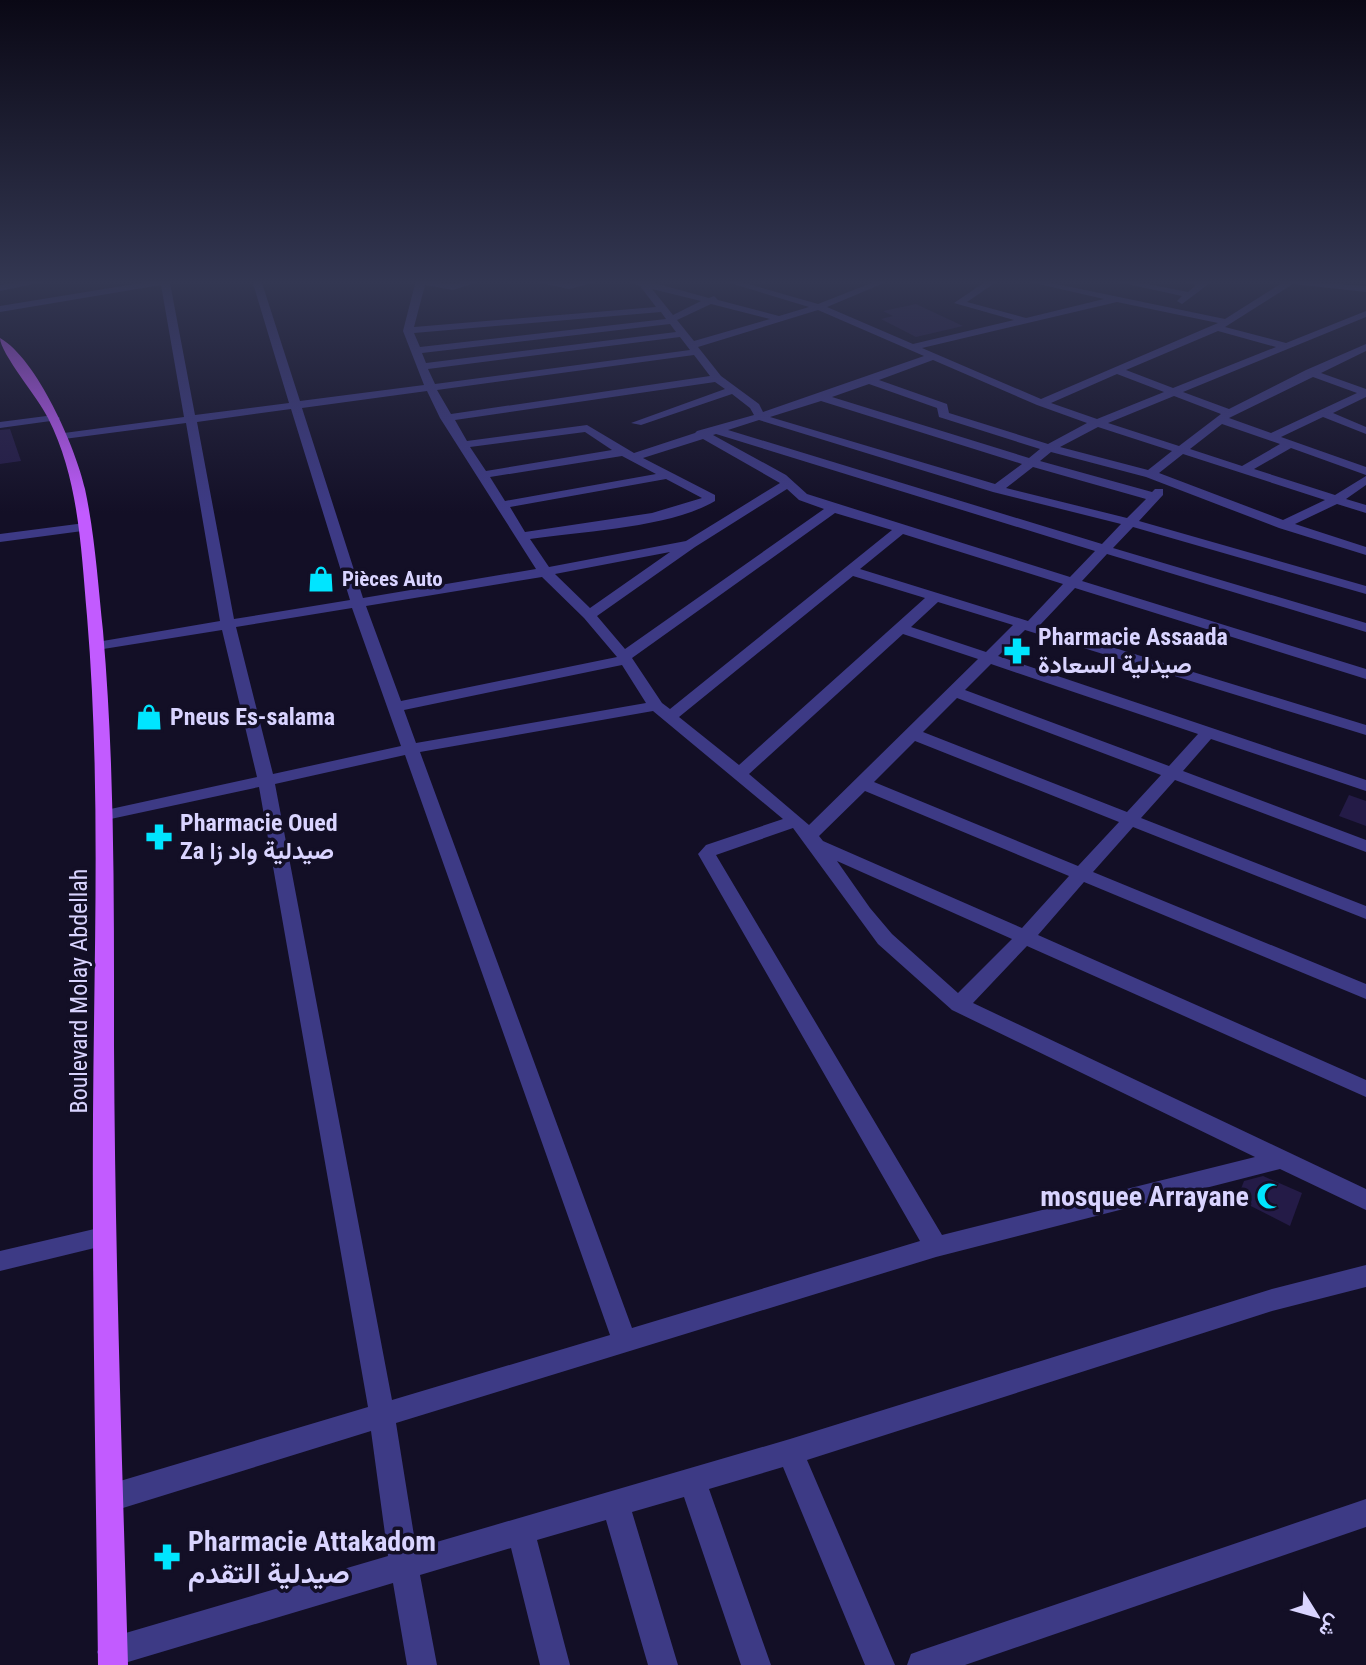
<svg xmlns="http://www.w3.org/2000/svg" width="1366" height="1665" font-family="'Roboto Condensed',Vazirmatn,sans-serif">
<rect width="100%" height="100%" fill="#130f26"/>
<g fill="#241b47">
<polygon points="916,304 963,326 916,337 881,319 893,316 883,311"/>
<polygon points="10,429 21,461 0,464 0,430"/>
<polygon points="1349,795 1366,801 1366,826 1339,816"/>
<polygon points="1263,1176 1302,1193 1290,1226 1237,1199 1244,1181"/>
</g>
<g fill="none" stroke-linecap="round" stroke-linejoin="round">
<g fill="#3d3a85" fill-rule="evenodd">
<polygon points="33,280 53,280 0,291 0,285"/>
<path d="M159,280H179L170,283L195,415L289,403L252,280H261L300,401L424,385L403,331L416,280L453,284L469,280H484L453,290L425,285L414,327L656,307L640,286L625,280H643L709,298L714,296L718,300L779,316L809,307L720,280H734L818,304L879,280H891L827,307L913,344L1014,320L954,303L988,280H999L967,302L1026,318L1104,299L1021,280H1037L1225,319L1282,283L1279,280L1366,286V292L1293,284L1225,327L1286,343L1366,311V317L1183,392L1229,409L1306,370L1366,344V351L1321,373L1366,389V397L1333,413L1366,427V434L1323,417L1281,437L1366,467V475L1291,448L1254,469L1335,495L1366,476V485L1346,499L1366,505V513L1337,504L1295,524L1366,547V555L1279,528L1146,477L1051,452L1040,461L1152,492L1155,489H1163V495L1139,521L1366,586V594L1133,527L1113,548L1366,623V632L1107,554L1082,581L1366,669V679L1075,588L1040,625L1366,725V735L1025,630L998,656L1366,780V791L1211,739L1183,771L1366,840V852L1175,780L1141,818L1366,906V919L1133,827L1093,872L1366,984V999L1084,882L1038,935L1366,1080V1097L1027,946L973,1003L1366,1189V1210L1280,1169L936,1257L396,1423L416,1548L790,1439L1272,1289L1366,1265V1287L1272,1311L807,1460L895,1665H865L783,1467L709,1489L771,1665H741L684,1497L632,1512L678,1665H648L606,1520L537,1540L570,1665H540L511,1548L420,1575L437,1665H407L393,1583L118,1665L102,1662L97,1652L102,1642L112,1637L388,1556L371,1431L110,1512L100,1508L96,1498L100,1488L110,1484L368,1407L259,787L106,820L97,815L106,810L257,777L222,630L97,650L90,646L97,642L220,621L186,423L64,439L58,436L64,433L184,417L161,285L0,312V306ZM652,289L701,301L673,315ZM1117,302L1218,323L1041,399L922,348ZM711,304L770,319L694,341L677,320ZM818,310L924,356L763,412L759,404L721,376L698,347ZM661,312L666,319L420,347L414,333ZM670,324L676,332L426,363L422,353ZM1218,331L1276,347L1173,388L1126,370ZM680,337L690,350L435,384L428,369ZM694,355L710,376L451,414L437,390ZM933,360L1037,405L1087,423L1048,444L949,413L947,404L879,380ZM1117,374L1164,392L1097,419L1051,403ZM1313,377L1357,393L1271,433L1229,418ZM715,382L725,389L631,423L641,425L732,394L750,408L754,415L697,431L695,433L634,453L587,425L467,441L455,420ZM869,384L937,408L939,417L1040,449L1029,458L832,397ZM427,391L440,418L536,569L363,598L302,408ZM1174,396L1221,414L1179,446L1108,423ZM821,401L1022,464L995,484L770,417ZM291,409L350,600L234,619L197,422ZM759,420L993,492L1121,524L1102,544L728,430ZM1222,424L1280,444L1242,466L1190,449ZM1098,427L1172,451L1148,470L1060,447ZM585,432L612,450L486,471L470,447ZM716,434L1095,551L1070,577L807,494L786,475L713,435ZM703,439L780,483L686,541L549,567L530,539C584,531 669,528 715,501V495L643,458ZM1183,454L1325,500L1283,520L1159,473ZM622,456L656,474L505,501L490,477ZM1033,467L1146,499L1127,518L1006,488ZM666,479L702,498L652,513L525,532L510,507ZM787,489L799,500L824,509L625,649L597,616L695,547ZM835,513L892,530L670,709L662,703L632,658ZM903,534L1063,584L1028,621L860,569ZM670,552L590,608L555,574ZM853,576L925,598L739,765L679,717ZM542,577L584,618L617,657L401,701L366,606ZM938,602L1013,625L986,652L911,627ZM352,608L401,746L273,774L236,627ZM903,634L978,659L809,825L749,774ZM991,664L1198,734L1169,766L965,690ZM622,665L646,703L416,743L404,710ZM957,698L1161,775L1127,812L923,732ZM653,711L783,819L706,845L698,854L920,1241L632,1328L420,752ZM915,741L1119,822L1078,866L874,782ZM405,755L610,1335L392,1400L275,784ZM865,791L1069,876L1022,928L823,841L819,836ZM793,828L878,944L952,1010L1255,1157L942,1235L716,855ZM837,861L1012,939L958,993L892,934L870,908Z"/>
<polygon points="527,280 569,283 604,280 569,289"/>
<polygon points="1109,280 1127,280 1188,292 1196,285 1177,280 1214,280 1182,304 1177,301 1182,296"/>
<polygon points="54,415 60,418 58,420 0,428 0,422"/>
<polygon points="85,523 91,527 90,530 0,542 0,534"/>
<polygon points="103,1227 111,1230 115,1237 111,1244 0,1271 0,1251"/>
<polygon points="1366,1499 1366,1527 965,1665 907,1665 911,1654 922,1650"/>
</g>
<path fill="#c25bff" fill-rule="evenodd" d="M0,338C37,359 76,448 85,489C95,536 98,584 103,631C115,769 114,907 114,1046C115,1252 122,1459 128,1665H98C96,1482 92,1299 93,1116C94,949 101,782 87,616C81,549 79,479 48,418C39,399 0,353 0,338Z"/>
</g>
<linearGradient id="sky" x2="0" y2="1"><stop stop-color="#0a0815"/><stop offset="0.55" stop-color="#333752"/><stop offset="1" stop-color="#333752" stop-opacity="0"/></linearGradient>
<rect width="1366" height="513" fill="url(#sky)"/>
<defs>
<g id="shop-bare" transform="scale(2.1)"><path d="M-5-2.5h2.3a2.7 3.5 0 0 1 5.4 0H5L5.5 6h-11ZM-1.5-2.5h3a1.5 2.3 0 0 0-3 0Z" fill="#00e5ff" stroke="#130f26" stroke-width="2.5" paint-order="stroke"/></g>
<g id="pharmacy-bare" transform="scale(2.1)"><path d="M-2-6h4v4h4v4h-4v4h-4v-4h-4v-4h4Z" fill="#00e5ff" stroke="#130f26" stroke-width="2.5" paint-order="stroke"/></g>
<g id="mosque-bare" transform="scale(2.1)"><path d="M3.5-4.9A6 6 0 1 0 3.5 4.9A5 5 0 1 1 3.5-4.9Z" fill="#00e5ff" stroke="#130f26" stroke-width="2.5" paint-order="stroke"/></g>
</defs>
<g fill-rule="evenodd">
<use href="#shop-bare" x="321" y="579"/>
<use href="#pharmacy-bare" x="1017" y="651"/>
<use href="#shop-bare" x="149" y="717"/>
<use href="#pharmacy-bare" x="159" y="837"/>
<use href="#mosque-bare" x="1270" y="1196"/>
<use href="#pharmacy-bare" x="167" y="1557"/>
</g>
<g text-anchor="middle" stroke-width="7" stroke-linejoin="round" paint-order="stroke">
<g font-size="21" font-weight="bold" fill="#d9d4ff" stroke="#130f26" text-anchor="start">
<text x="342" y="586">Pièces Auto</text>
</g>
<g font-size="24" font-weight="bold" fill="#d9d4ff" stroke="#130f26" text-anchor="start">
<text x="1038" y="645">Pharmacie Assaada<tspan x="1038" dy="28">صيدلية السعادة</tspan></text>
<text x="170" y="725">Pneus Es-salama</text>
<text x="180" y="831">Pharmacie Oued<tspan x="180" dy="28">Za صيدلية واد زا</tspan></text>
</g>
<g font-size="24" fill="#d9d4ff" stroke="#130f26">
<text transform="translate(79 991) rotate(-90)" y="8">Boulevard Molay Abdellah</text>
</g>
<g font-size="28" font-weight="bold" fill="#d9d4ff" stroke="#130f26" text-anchor="end">
<text x="1249" y="1206">mosquee Arrayane</text>
<text x="188" y="1551" text-anchor="start">Pharmacie Attakadom<tspan x="188" dy="32">صيدلية التقدم</tspan></text>
</g>
</g>
<g transform="translate(1317 1616) rotate(127)" stroke="#130f26" stroke-width="5" paint-order="stroke">
<path d="M0-5L12 26L0 18L-12 26Z" fill="#d9d4ff"/>
<text y="-10" font-size="19" font-weight="bold" text-anchor="middle" fill="#d9d4ff">ش</text>
</g>
</svg>
